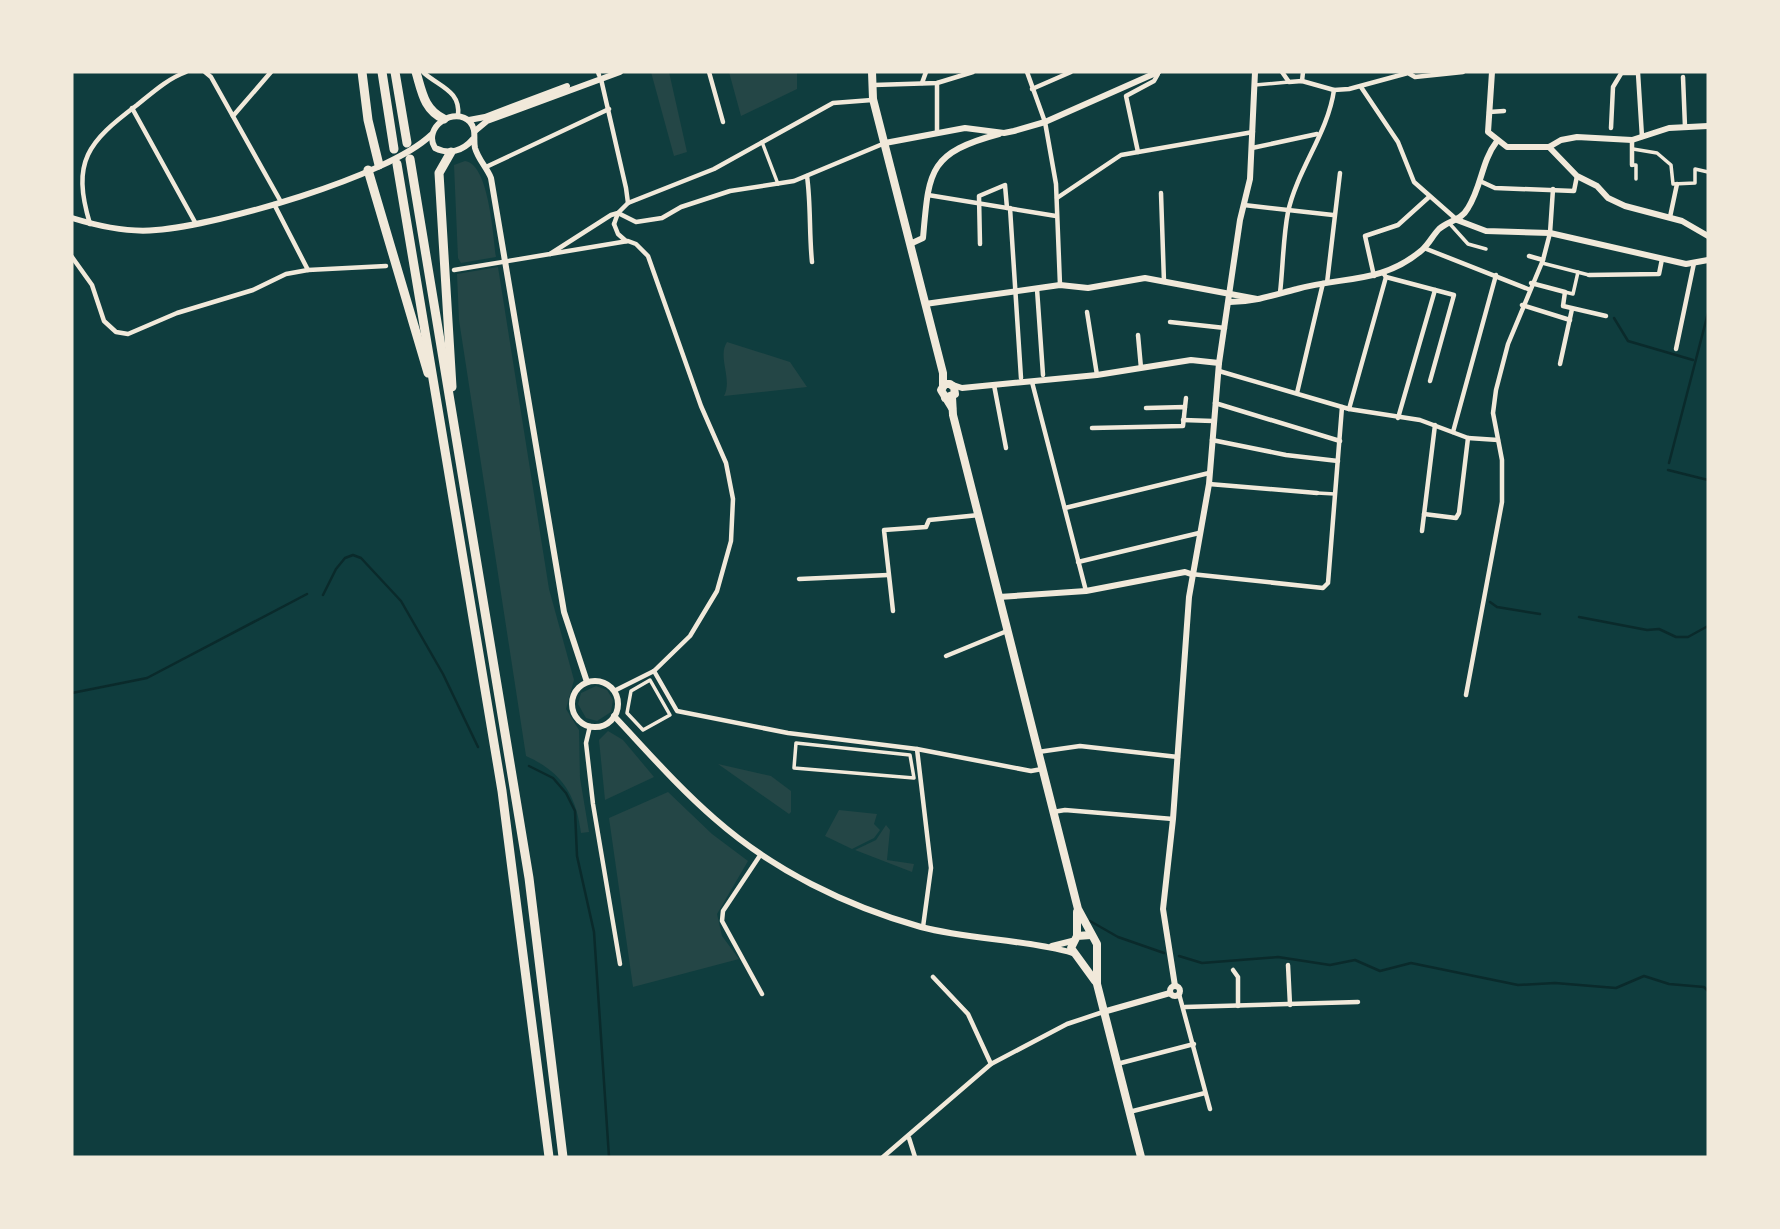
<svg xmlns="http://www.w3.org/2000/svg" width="1780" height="1229" font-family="Helvetica,sans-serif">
<rect width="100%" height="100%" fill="#0f3d3e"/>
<g fill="#244646">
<polygon points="651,72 669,72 687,152 674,156"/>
<polygon points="729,72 797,72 797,89 741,116"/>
<path d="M465,161C489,164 493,236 496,257L461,263L458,258L454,165Z"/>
<path d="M498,267L549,589L574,680L566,709L579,730L580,778L589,832L581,833C576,795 562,772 526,756L459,320L457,274Z"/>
<path d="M727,342L790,362L807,387L724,396C733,379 717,357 727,342Z"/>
<polygon points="596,686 607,690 613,700 611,712 597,721 586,718 578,704 581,693"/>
<polygon points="608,731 623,740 654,777 605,800 599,740"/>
<polygon points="718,764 771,776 791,791 791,812 789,814"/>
<polygon points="668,792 712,834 748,861 717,914 722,936 739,959 633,987 609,818"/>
<polygon points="839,810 877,814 874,824 880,830 874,838 852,849 825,836"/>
<polygon points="886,825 890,830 887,860 914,864 912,872 855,850 876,840"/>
</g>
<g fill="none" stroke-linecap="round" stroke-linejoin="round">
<g stroke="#0a2a2b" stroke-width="2.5">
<polyline points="1614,318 1628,341 1693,360"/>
<polyline points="1669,463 1708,313"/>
<polyline points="1668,470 1708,480"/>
<polyline points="323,595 336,569 345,558 353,555 361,558 401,601 443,674 478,747"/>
<polyline points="1490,602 1497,607 1540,614"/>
<polyline points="1579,617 1647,630 1659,629 1676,637 1688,637 1708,626"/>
<polyline points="72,693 147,678 307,594"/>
<polyline points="529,766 553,778 566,793 575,811 577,856 594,932 609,1157"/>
<polyline points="1090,921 1118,937 1164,953"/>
<polyline points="1179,956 1202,963 1278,957 1330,965 1355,960 1380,971 1411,963 1518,985 1555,983 1616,988 1644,976 1669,984 1704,987 1708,991"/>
</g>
<g stroke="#f1e9da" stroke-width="3.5">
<polyline points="1255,85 1289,82"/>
<polyline points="762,142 778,184"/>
<polyline points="1633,149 1657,153 1671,165 1673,184 1695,183 1695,169 1708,172"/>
<polyline points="1632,165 1636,165 1636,179"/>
<polyline points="1450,224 1468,244 1486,249"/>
<polyline points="1542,263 1589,275"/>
<polyline points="1565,292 1573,294 1578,272"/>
<polyline points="1317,493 1335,494"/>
<polygon points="650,680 670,715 643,730 627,713 631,691"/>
<polygon points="796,743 910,755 914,778 794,768"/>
</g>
<g stroke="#f1e9da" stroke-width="4.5">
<polyline points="205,72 211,77 281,202"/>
<polyline points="598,72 599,75"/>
<polyline points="709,72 723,122"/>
<polyline points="1027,72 1045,122 1056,184 1060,285"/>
<polyline points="1282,72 1289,82 1302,81 1334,90 1349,89 1408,73 1415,77 1463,72"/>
<path d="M424,73C440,87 461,91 458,116"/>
<polyline points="1622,73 1638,73 1642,137"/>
<polyline points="1683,77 1685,127"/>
<polyline points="601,79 626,188 628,203 618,213 614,224"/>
<polyline points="1302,81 1303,72"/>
<polyline points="922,83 926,72"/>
<polyline points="937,83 937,132"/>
<polyline points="874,85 937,83 973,72"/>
<polyline points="1361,87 1398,142 1414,182 1456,219"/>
<polyline points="1032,89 1071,72"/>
<polyline points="132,108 196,224"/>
<polyline points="1489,112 1504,111"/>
<polyline points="233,116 271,72"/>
<polyline points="1611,128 1613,87 1622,72"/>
<polyline points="1252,148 1317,134"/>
<polyline points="1138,152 1126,96 1154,81 1158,74"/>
<polyline points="1632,165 1632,140"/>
<polyline points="486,167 609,109"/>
<path d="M807,176C811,205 809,233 812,262"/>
<polyline points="1482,182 1495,188 1574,191 1577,176"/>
<polyline points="1161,193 1164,282"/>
<polyline points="928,195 1056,216"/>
<polyline points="1057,198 1121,155 1253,132"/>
<polyline points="628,203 714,169 833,103 872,100"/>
<polyline points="274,204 308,270"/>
<polyline points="1244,205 1333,215"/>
<polyline points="1010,208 1021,378"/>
<polyline points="1670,217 1677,184"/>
<path d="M90,224C71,161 88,142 137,105C152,93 167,79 186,72"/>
<polyline points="614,224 618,234 626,241"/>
<polyline points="980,244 979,196 1005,185 1007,208"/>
<polyline points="1424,248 1528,289"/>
<polyline points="550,254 628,241 636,244 648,256 701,406 726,463 733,499 731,541 717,591 690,636 654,671 614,691"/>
<polyline points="1529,256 1543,260"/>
<polyline points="72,257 92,285 104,321 116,332 128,334 177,313 253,290 286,274 308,270 386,266"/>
<polyline points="454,270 550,254 611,215 618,213 636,222 662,218 681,207 730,191 794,181 885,143"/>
<polyline points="1383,273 1386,277 1454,295 1430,381"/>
<polyline points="1589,275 1659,274 1662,259"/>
<polyline points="1374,276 1365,236 1398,225 1429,197"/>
<polyline points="1327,283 1340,173"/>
<polyline points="1531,283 1565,292 1563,306 1606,316"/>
<polyline points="1037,289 1043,375"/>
<path d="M1280,293C1283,267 1283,238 1288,212C1297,170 1328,133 1334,90"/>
<polyline points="1522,305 1570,320"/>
<polyline points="1087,312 1097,375"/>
<polyline points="1170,322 1225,328"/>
<polyline points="1138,335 1141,368"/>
<polyline points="1676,349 1694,263"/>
<polyline points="1560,364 1572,309"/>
<polyline points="1219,371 1349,409 1420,420 1468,438 1498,440"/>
<polyline points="1032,382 1086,591"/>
<polyline points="994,385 1006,448"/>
<polyline points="1297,393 1323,283"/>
<polyline points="1215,403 1340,441"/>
<polyline points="1185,407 1186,398"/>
<polyline points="1349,409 1386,277"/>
<polyline points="1398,418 1435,290"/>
<polyline points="1183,420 1213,421"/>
<polyline points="1092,428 1183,426 1185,407 1146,408"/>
<polyline points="1453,432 1496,275"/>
<polyline points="1212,440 1286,455 1338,461"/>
<polyline points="1209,484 1317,493"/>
<polyline points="1065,508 1209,473"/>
<polyline points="1424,514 1456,518 1459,513 1468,438"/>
<polyline points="1422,531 1435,425"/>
<polyline points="1078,562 1199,533"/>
<polyline points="1191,574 1323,588 1328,583 1342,407"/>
<polyline points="799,579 888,575"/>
<polyline points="893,611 884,530 926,527 929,520 979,515"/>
<polyline points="946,656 1007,631"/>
<polyline points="654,671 677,711 788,733 917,749 1031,771 1042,769"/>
<polyline points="1466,695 1502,502 1502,460 1493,413 1496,390 1508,344 1543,260 1550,233 1553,189"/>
<polyline points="590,726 586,743 593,804 620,964"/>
<polyline points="917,749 931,868 923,927"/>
<polyline points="1038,752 1080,746 1178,757"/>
<polyline points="1053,812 1065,810 1173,819"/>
<polyline points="761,854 723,911 722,921 762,994"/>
<polyline points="1288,965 1290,1005"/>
<polyline points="1233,970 1238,977 1238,1006"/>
<polyline points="933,977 968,1014 991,1064"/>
<polyline points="1179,994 1210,1109"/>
<polyline points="1185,1007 1358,1002"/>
<polyline points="1117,1064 1194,1044"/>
<polyline points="1129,1112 1205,1093"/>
<polyline points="909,1138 915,1157"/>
<polyline points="883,1157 991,1064 1067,1024 1103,1012"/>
</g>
<g stroke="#f1e9da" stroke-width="6">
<polyline points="1492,72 1488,132 1507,147 1549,147 1561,140 1577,137 1632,140 1669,128 1708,126"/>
<polyline points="469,120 485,117 567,86"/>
<polyline points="475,131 487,121 620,72"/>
<path d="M473,139C463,151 449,155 435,148C422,127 455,106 470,122C477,130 473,139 475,148C478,159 487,168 491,178L564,612L587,682"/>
<polyline points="885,143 965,128 1004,133 1014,131 1045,122 1158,72"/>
<polyline points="1549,147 1577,176 1597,186 1608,198 1625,206 1682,221 1708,236"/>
<path d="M72,218C98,226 128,233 156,230C219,225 387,177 431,135"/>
<polyline points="1457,220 1486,231 1550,233 1686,264 1708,260"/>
<path d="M910,244L923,238C929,171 928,153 999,134"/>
<path d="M1230,302C1254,302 1273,295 1297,289C1344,276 1382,284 1422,250C1429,244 1433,235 1439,229C1449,220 1461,221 1468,208C1482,186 1481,162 1497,141"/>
<polyline points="925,304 1060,285 1088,288 1145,278 1257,299"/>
<polyline points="953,385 962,388 1097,375 1191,360 1219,363"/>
<polyline points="999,597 1086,591 1185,572 1191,574"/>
<circle cx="595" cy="704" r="23"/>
<path d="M614,716C647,751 678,787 715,819C773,870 846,906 921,927C971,940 1024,939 1073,953"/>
<polyline points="1052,946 1072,941"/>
<circle cx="1175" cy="991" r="5"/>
<polyline points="1175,986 1163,909 1173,819 1189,597 1209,484 1219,363 1240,220 1250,179 1255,72"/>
<polyline points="1103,1012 1170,993"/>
</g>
<g stroke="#f1e9da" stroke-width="8">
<polyline points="872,72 873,99 943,373 943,385"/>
<polyline points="952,397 953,415 1078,909 1097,944 1097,984 1141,1157"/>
<polyline points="945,398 955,394 954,387 950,384 945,384 941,390 952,408"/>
<polyline points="1091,935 1077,936 1071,948 1095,981"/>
<polyline points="1077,936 1077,912"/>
</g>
<g stroke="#f1e9da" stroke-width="9">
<polyline points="362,72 368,120 379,165"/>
<polyline points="382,72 394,149"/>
<polyline points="395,72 407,143"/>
<path d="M416,72C422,92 424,110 444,119"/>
<polyline points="451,152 439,173 452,387"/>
<polyline points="410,159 529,878 563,1157"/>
<polyline points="397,164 502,791 549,1157"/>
<polyline points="368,170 428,373"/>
</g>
</g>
<rect width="1780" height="1229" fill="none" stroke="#f1e9da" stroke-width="147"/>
</svg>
